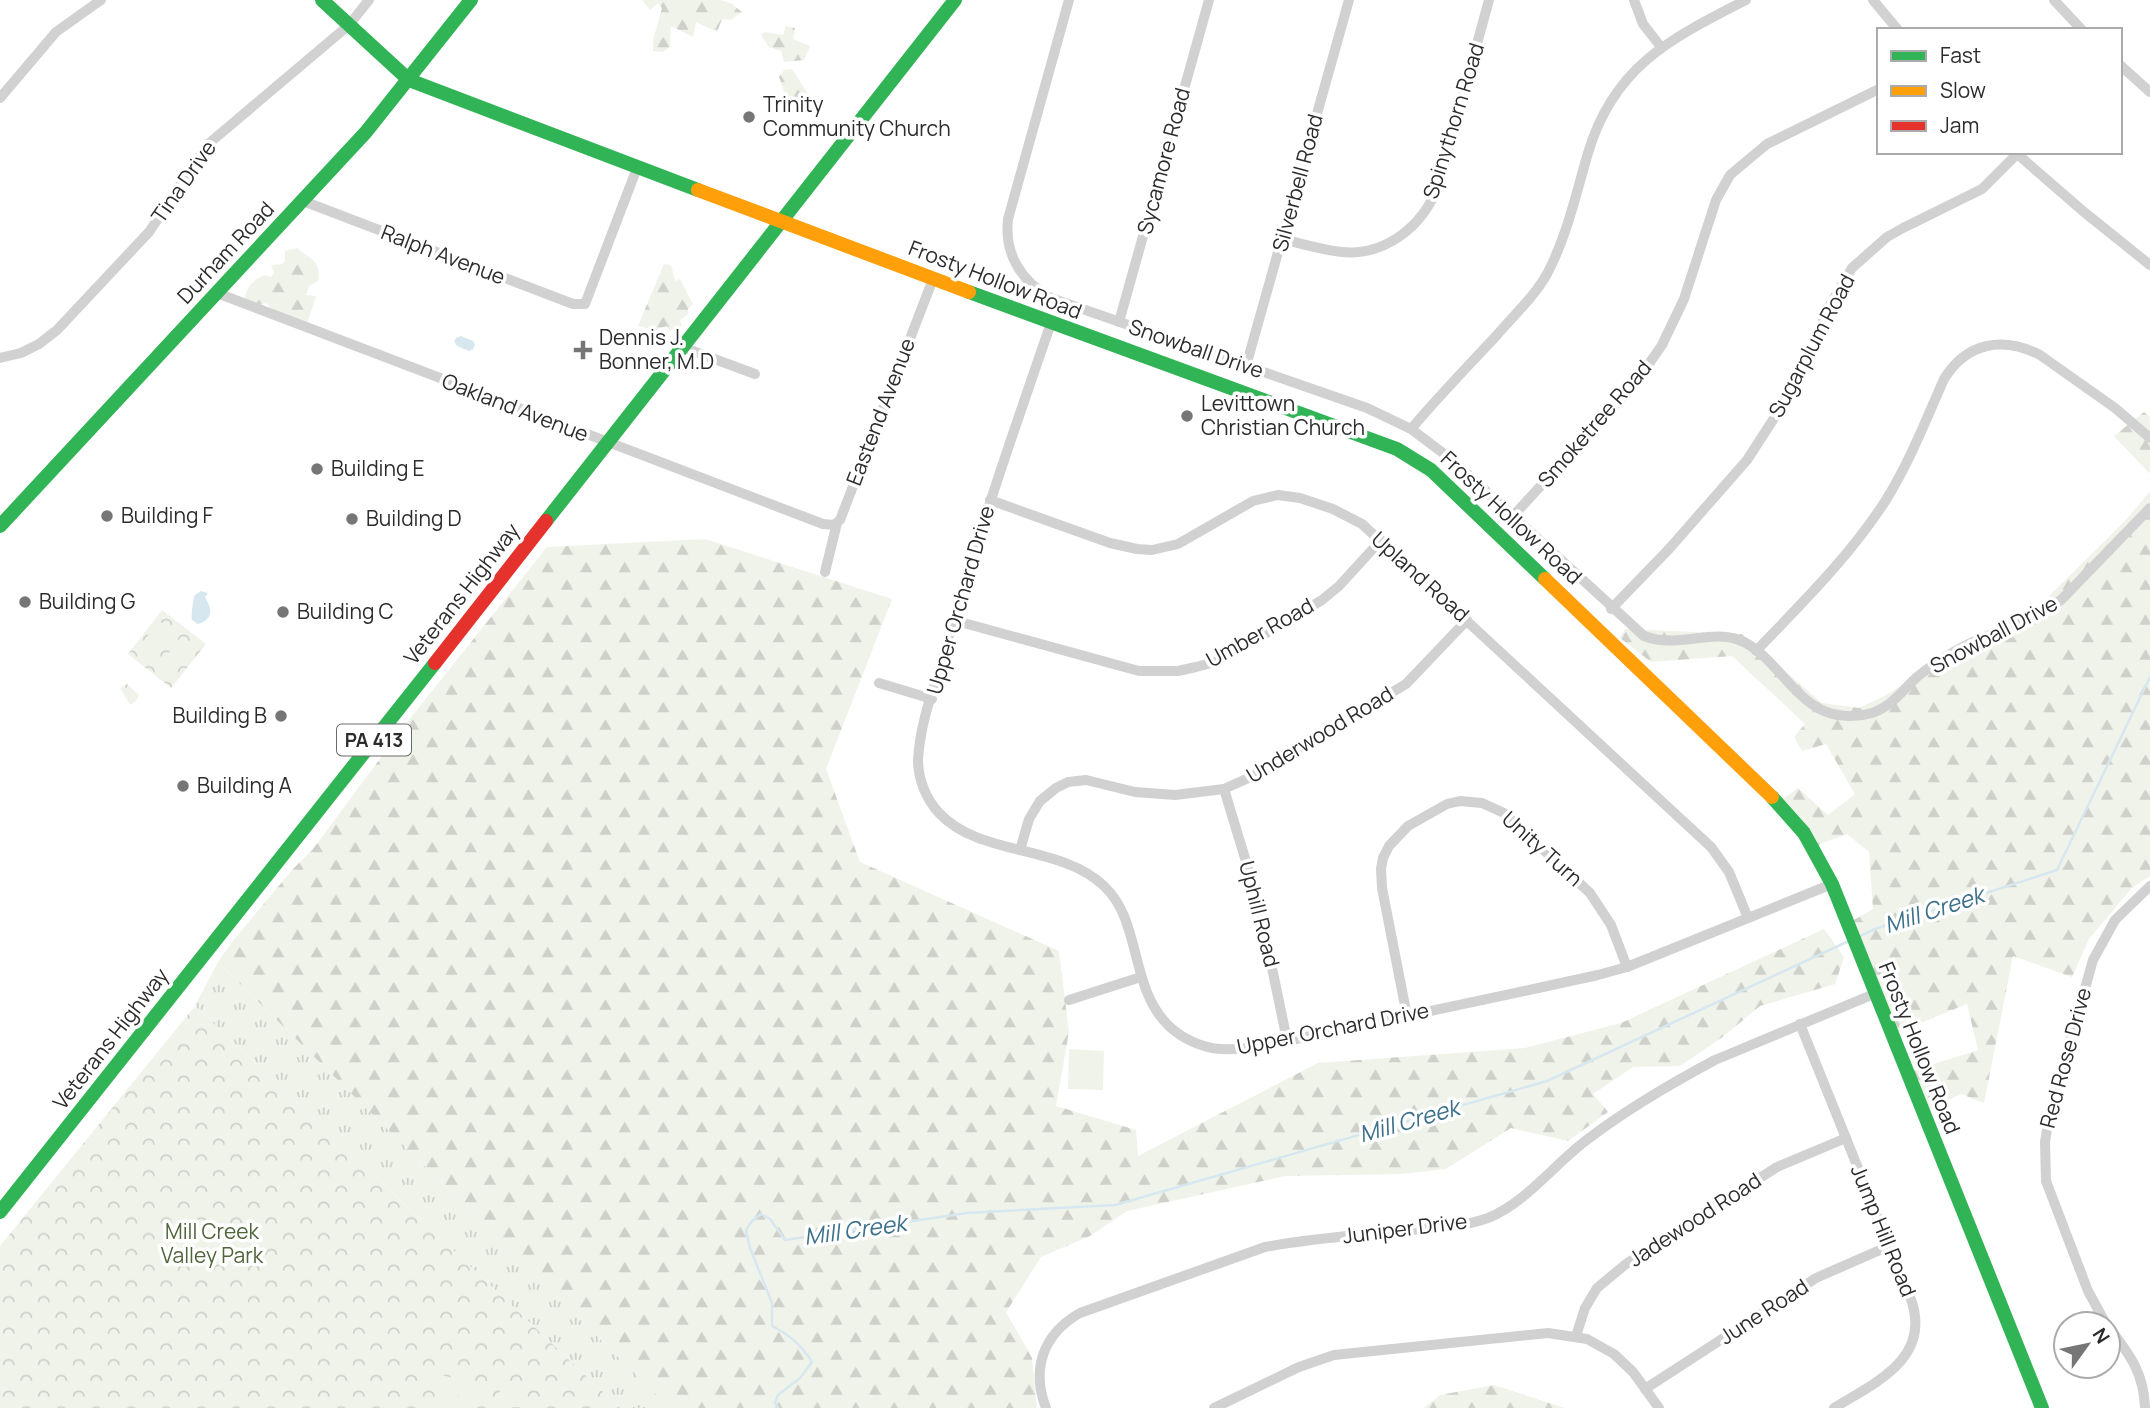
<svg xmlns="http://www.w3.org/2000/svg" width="2150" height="1408" font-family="Manrope,sans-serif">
<defs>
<pattern id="grass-tufts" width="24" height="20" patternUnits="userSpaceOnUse" patternTransform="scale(1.75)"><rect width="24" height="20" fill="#f0f3ea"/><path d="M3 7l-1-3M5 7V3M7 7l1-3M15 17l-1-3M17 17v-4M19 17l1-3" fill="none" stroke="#ced0c9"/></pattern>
<pattern id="forest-firs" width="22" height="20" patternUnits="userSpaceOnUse" patternTransform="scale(1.75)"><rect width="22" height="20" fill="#f0f3ea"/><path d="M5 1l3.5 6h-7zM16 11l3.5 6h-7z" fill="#ced0c9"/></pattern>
<pattern id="park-crowns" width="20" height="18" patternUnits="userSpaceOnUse" patternTransform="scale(1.75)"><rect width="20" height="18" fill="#f0f3ea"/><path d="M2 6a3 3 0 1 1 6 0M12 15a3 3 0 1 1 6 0" fill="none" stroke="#ced0c9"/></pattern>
</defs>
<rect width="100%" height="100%" fill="#fff"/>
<polygon fill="url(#grass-tufts)" points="218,962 670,1408 620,1408 195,1006"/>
<g fill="url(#forest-firs)">
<polygon points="642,0 721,0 732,4 742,12 731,20 722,19 717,32 696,22 693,37 671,26 670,47 663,52 653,51 653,40 662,8 658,3 650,10"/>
<polygon points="786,26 795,28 793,39 810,46 804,60 784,62 781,51 769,47 761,35 765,32 783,35"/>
<polygon points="792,69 813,102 807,110 792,113 779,77 784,70"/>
<path d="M297,248C312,260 321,261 318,281L309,286L306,295L316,296L307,324L273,310L266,303L259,305L245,299C246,287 254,279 265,275L271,277L274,273L271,265L282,264L285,261V251Z"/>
<polygon points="664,264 671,265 675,281 680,279 693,304 688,309 688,314 680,320 682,326 670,331 667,326 654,330 638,326"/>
<polygon points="2144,412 2150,417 2150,474 2114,436"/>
<polygon points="2150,491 2150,876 2132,888 2089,939 2072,977 2013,956 1984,1103 1961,1094 1930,1109 1906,1073 1978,1050 1967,1004 1896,1033 1852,921 1873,909 1869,852 1847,834 1818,845 1781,800 1798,788 1828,815 1855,794 1826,744 1802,751 1794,737 1805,724 1732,656 1651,662 1620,638 1625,629 1742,634 1822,703 1859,708 1884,696 2043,602 2125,521"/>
<polygon points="705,539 892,599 826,769 860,862 1059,951 1069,1032 1056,1106 1136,1130 1138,1156 1318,1063 1525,1048 1621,1023 1824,929 1844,957 1835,984 1760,1006 1724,1036 1680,1066 1633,1067 1593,1094 1608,1112 1568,1141 1511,1128 1446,1169 1402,1174 1285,1176 1127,1211 1090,1236 1041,1257 1006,1312 1032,1358 1037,1408 670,1408 218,962 232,942 292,870 313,849 408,721 547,547"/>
<polygon points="1494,1385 1565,1408 1424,1408 1440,1395"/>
</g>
<g fill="url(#park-crowns)">
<polygon points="162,610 206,644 171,688 128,654"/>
<polygon points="127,684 139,695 136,701 130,705 120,688"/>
<polygon points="195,1006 620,1408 0,1408 0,1246"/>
</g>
<g fill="#f0f3ea">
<polygon points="159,621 173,631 151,660 137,650"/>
<polygon points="181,637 194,648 172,677 158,667"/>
<polygon points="1069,1049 1104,1051 1103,1090 1068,1089"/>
<polygon points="441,1375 477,1384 473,1400 437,1391"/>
<polygon points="500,1390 535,1399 533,1408 496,1406"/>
<polygon points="436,1397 471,1406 471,1408 433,1408"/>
</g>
<g fill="#d6e7f0">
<polygon points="461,336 473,341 475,345 473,349 469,351 457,346 454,341 456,338"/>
<path d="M201,591L208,593L205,597C212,609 214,619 198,624L192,620C191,617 193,598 195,595Z"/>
</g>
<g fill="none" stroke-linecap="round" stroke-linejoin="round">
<g stroke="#d6e7f0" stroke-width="2.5">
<polyline points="1858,937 1875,929 2057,870 2150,677"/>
<path d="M778,1408L775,1403L778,1395L800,1378L812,1362C801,1345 790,1335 772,1326V1303L750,1248L746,1230L752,1221L761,1214L770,1219L785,1240L967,1213L1115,1205L1547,1081L1849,941"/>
</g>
<g stroke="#d1d1d1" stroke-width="10">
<path d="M1069,0L1008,219C1004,254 1021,281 1051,298L1367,408L1411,429L1451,459L1644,636C1678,649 1709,629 1739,640C1770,651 1789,693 1820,709C1835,717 1855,718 1872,713C1891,707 1903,690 1917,677C1928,668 1940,660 1952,653C1987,631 2030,625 2062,599L2150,508"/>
<polyline points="1634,0 1643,24 1661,47"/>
<polyline points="1873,0 1898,30"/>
<polyline points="2054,0 2082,30"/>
<polyline points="2120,65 2150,92"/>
<polyline points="0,98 56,32 101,0"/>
<polyline points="2015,152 2084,212 2150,265"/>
<polyline points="303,201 573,304 585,304 637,168"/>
<path d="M1283,239C1302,244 1322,250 1342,252C1386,256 1423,226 1438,186L1489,0"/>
<polyline points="217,293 823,524 834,525 840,520 933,279"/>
<polyline points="1119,322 1209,0"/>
<path d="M1051,323C1014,430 977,537 946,646C936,682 920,721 918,760C918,779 926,799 939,813C980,857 1060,844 1104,886C1142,921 1129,988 1169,1026C1183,1039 1202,1048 1221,1049C1259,1051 1300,1037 1337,1030C1424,1013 1511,994 1598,975L1627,967L1832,884"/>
<polyline points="682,347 755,374"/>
<polyline points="0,358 21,353 39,344 57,330 149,232 207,145 349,25 369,0"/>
<polyline points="1246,366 1349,0"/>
<path d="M1411,429C1438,397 1468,366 1497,335C1514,315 1534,297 1547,274C1567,236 1576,194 1588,153C1614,66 1670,39 1746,0"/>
<polyline points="990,500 1110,543 1137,549 1152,550 1178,544 1253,501 1278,495 1300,498 1333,509 1362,524 1711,847 1729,872 1748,918"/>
<polyline points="1513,516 1637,381 1662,345 1684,299 1716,200 1730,175 1767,144 1879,89"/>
<polyline points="825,572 837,523"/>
<polyline points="1611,609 1669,549 1747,460 1791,392 1830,305 1852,268 1887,237 1903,228 1982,189 2017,154"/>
<polyline points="953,620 1139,671 1178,671 1196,667 1215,662 1241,648 1322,600 1339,586 1381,540"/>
<path d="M1756,651C1802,603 1850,556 1886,500C1909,463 1926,420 1944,379C1967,342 2003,336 2040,355L2115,408L2150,438"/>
<polyline points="879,683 932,699"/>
<polyline points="1224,789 1258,901 1287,1040"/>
<polyline points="1020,850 1029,819 1040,801 1056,788 1068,782 1086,780 1135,792 1175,795 1224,789 1255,775 1406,684 1467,620"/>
<polyline points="1069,1000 1141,977"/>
<polyline points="1407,1016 1382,888 1381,869 1383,858 1389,846 1408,826 1447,804 1460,801 1482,803 1504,813 1590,893 1611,925 1627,967"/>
<path d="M1800,1024L1912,1302C1930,1360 1874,1383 1834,1408"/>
<polyline points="2106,1324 2088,1291 2046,1181 2045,1142 2049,1117 2093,960 2115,920 2150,886"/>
<path d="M2108,1326C2129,1354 2144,1372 2145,1408"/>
<polyline points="1576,1336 1585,1308 1597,1288 1626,1264 1777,1167 1846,1138"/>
<polyline points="1645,1389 1816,1278 1889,1246"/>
<path d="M1046,1408C1031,1369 1043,1334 1080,1313L1265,1247C1313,1238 1361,1235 1409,1230C1435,1228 1463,1227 1488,1218C1525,1203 1552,1167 1584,1142C1624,1111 1670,1084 1715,1060L1874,994"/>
<polyline points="1214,1408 1299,1367 1334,1355 1548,1333 1587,1339 1614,1354 1633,1372 1659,1408"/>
</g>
<g stroke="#30b455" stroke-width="14">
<polyline points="322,0 409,80 698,190"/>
<polyline points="969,292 1397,449 1431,470 1545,579"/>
<polyline points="546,521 955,0"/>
<polyline points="0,526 366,132 471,0"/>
<polyline points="1772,797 1804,833 1832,884 2042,1408"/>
<polyline points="0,1212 435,663"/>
</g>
<g stroke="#ff9f0a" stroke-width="14">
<polyline points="698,190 969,292"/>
<polyline points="1545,579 1772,797"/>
</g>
<polyline stroke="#e5322d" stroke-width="14" points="435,663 546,521"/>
</g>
<g fill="#767676" stroke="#fff" stroke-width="2.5">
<circle cx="749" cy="117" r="7"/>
<path d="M579.5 339.5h7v7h7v7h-7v7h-7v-7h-7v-7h7z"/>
<circle cx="1187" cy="416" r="7"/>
<circle cx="317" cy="469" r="7"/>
<circle cx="107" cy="516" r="7"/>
<circle cx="352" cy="519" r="7"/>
<circle cx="25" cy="602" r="7"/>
<circle cx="283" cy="612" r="7"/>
<circle cx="281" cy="716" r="7"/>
<circle cx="183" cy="786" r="7"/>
</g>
<g text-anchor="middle" stroke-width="7" stroke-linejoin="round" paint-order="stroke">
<rect fill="#fff" stroke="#6b6b6b" stroke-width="2" x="337" y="724.5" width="74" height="31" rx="5"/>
<g font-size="19" font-weight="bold" fill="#2c2c2c">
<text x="374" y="747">PA 413</text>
</g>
<g font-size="21" fill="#2c2c2c" stroke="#fff" text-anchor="start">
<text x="763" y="112">Trinity<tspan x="763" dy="24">Community Church</tspan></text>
<text x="599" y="345">Dennis J.<tspan x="599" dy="24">Bonner, M.D</tspan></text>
<text x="1201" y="411">Levittown<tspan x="1201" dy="24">Christian Church</tspan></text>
<text x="331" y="476">Building E</text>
<text x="121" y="523">Building F</text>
<text x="366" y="526">Building D</text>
<text x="39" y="609">Building G</text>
<text x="297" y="619">Building C</text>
<text x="267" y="723" text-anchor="end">Building B</text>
<text x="197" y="793">Building A</text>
</g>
<g font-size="21" fill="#2c2c2c" stroke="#fff">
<text transform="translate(1454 121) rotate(-73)" y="7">Spinythorn Road</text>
<text transform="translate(1164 161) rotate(-75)" y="7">Sycamore Road</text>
<text transform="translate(184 182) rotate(-55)" y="7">Tina Drive</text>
<text transform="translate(1298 183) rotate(-75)" y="7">Silverbell Road</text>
<text transform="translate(226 253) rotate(-47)" y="7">Durham Road</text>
<text transform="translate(443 255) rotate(21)" y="7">Ralph Avenue</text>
<text transform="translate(995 280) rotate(21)" y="7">Frosty Hollow Road</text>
<text transform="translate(1812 346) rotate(-62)" y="7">Sugarplum Road</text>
<text transform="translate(1196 349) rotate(19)" y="7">Snowball Drive</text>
<text transform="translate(515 408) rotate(21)" y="7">Oakland Avenue</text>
<text transform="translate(881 412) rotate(-69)" y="7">Eastend Avenue</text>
<text transform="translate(1595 424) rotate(-49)" y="7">Smoketree Road</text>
<text transform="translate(1511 518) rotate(43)" y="7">Frosty Hollow Road</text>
<text transform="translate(1420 577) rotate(42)" y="7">Upland Road</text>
<text transform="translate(462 594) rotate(-52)" y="7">Veterans Highway</text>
<text transform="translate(961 600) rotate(-74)" y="7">Upper Orchard Drive</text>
<text transform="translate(1260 633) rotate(-29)" y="7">Umber Road</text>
<text transform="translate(1994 635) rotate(-28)" y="7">Snowball Drive</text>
<text transform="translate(1320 735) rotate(-31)" y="7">Underwood Road</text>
<text transform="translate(1542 849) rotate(42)" y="7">Unity Turn</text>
<text transform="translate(1259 914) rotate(76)" y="7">Uphill Road</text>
<text transform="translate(1333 1029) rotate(-11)" y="7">Upper Orchard Drive</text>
<text transform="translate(111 1039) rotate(-52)" y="7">Veterans Highway</text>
<text transform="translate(1919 1048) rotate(68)" y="7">Frosty Hollow Road</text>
<text transform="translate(2066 1058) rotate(-75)" y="7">Red Rose Drive</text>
<text transform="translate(1695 1220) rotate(-33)" y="7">Jadewood Road</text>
<text transform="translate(1405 1229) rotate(-7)" y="7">Juniper Drive</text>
<text transform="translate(1883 1231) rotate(68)" y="7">Jump Hill Road</text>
<text transform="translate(1764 1312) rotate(-33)" y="7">June Road</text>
</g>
<g font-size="21" fill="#51653b" stroke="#fff">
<text x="212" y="1239">Mill Creek<tspan x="212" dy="24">Valley Park</tspan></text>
</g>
<g font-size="23" font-style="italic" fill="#3d708a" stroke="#fff">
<text transform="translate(1934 910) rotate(-18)" y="8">Mill Creek</text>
<text transform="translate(1409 1121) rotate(-16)" y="8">Mill Creek</text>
<text transform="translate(855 1230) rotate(-8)" y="8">Mill Creek</text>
</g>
</g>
<rect x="1877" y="28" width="245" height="126" fill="#ffffff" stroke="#ababab" stroke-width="2"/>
<rect x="1891" y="51" width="35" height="10" fill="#30b455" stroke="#ababab" stroke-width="2"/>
<text x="1940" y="63" font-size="21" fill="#2c2c2c">Fast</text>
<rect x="1891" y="86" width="35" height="10" fill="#ff9f0a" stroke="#ababab" stroke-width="2"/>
<text x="1940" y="98" font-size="21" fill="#2c2c2c">Slow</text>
<rect x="1891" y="121" width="35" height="10" fill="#e5322d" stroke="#ababab" stroke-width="2"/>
<text x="1940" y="133" font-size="21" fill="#2c2c2c">Jam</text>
<g transform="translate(2087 1345) rotate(57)"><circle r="33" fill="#ffffff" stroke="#ababab" stroke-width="2"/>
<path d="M0-5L12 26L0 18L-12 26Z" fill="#767676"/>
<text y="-10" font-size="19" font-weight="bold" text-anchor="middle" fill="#2c2c2c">N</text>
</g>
</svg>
